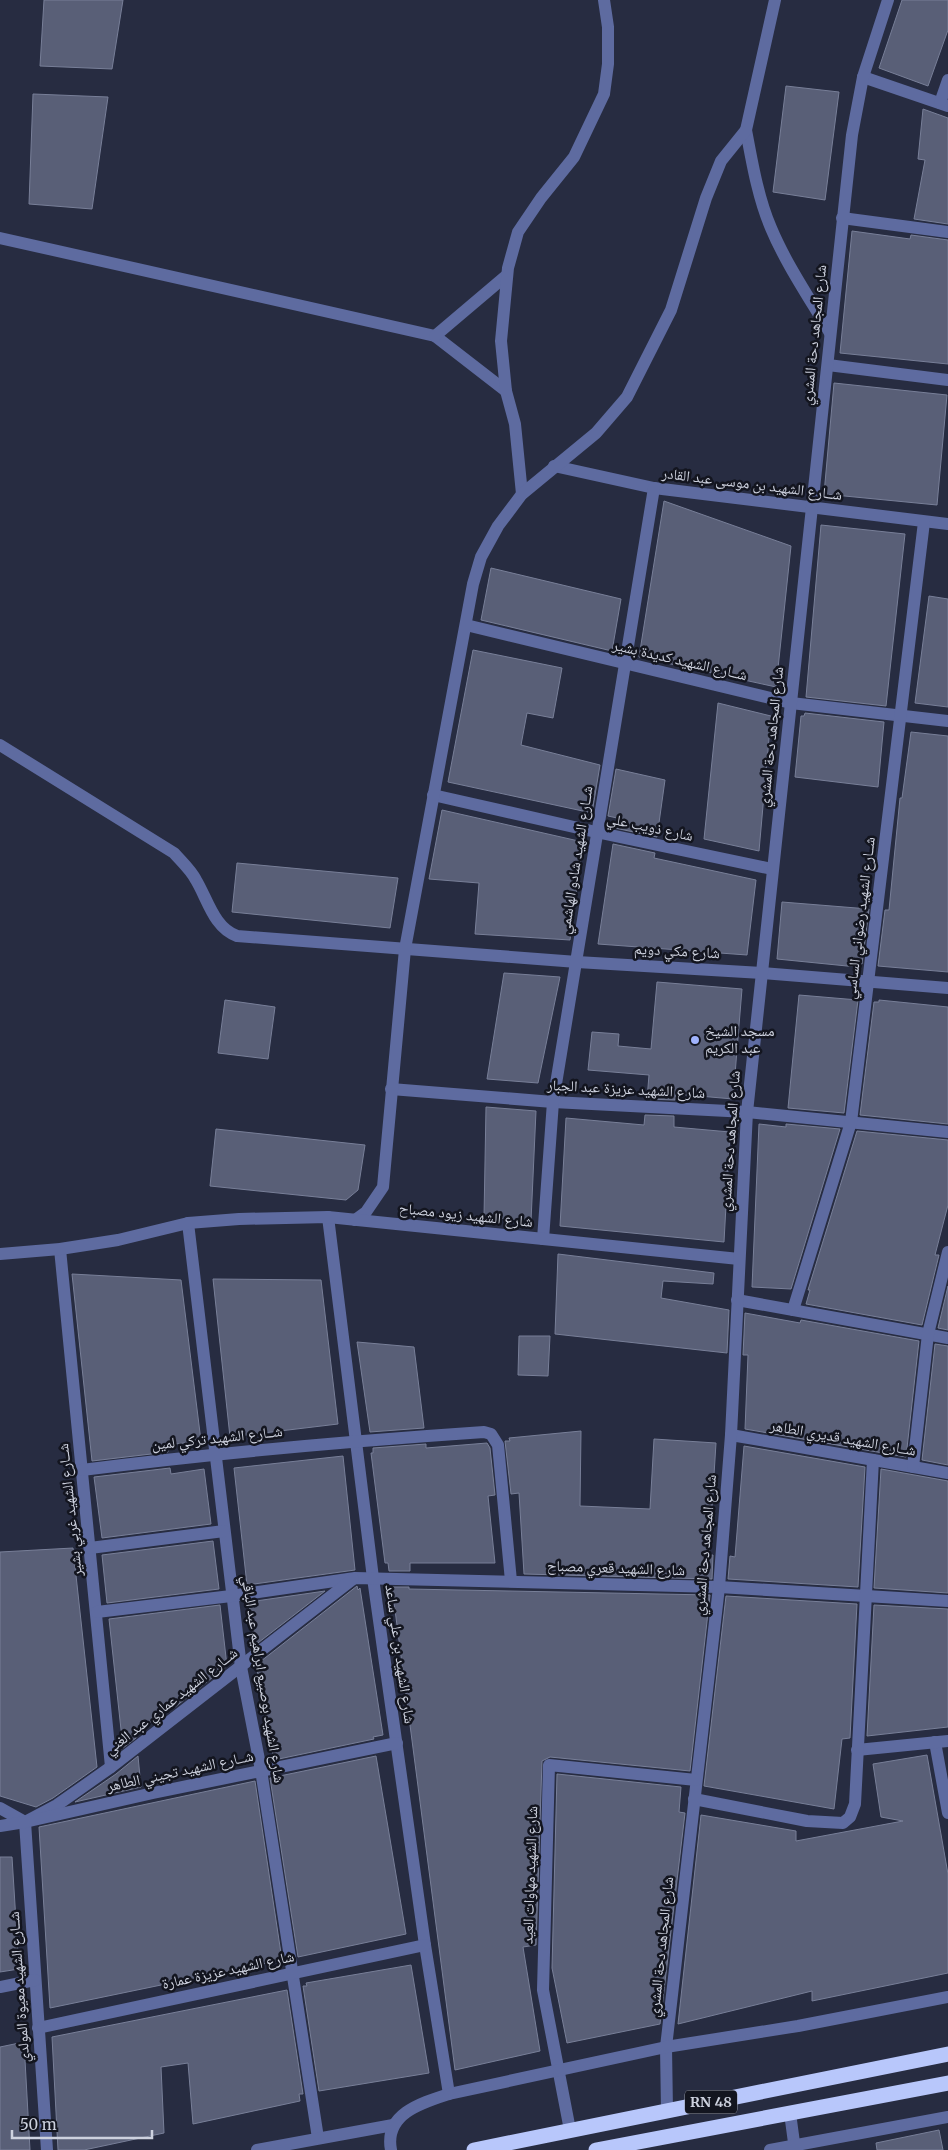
<svg xmlns="http://www.w3.org/2000/svg" width="948" height="2150" font-family="Merriweather,'Noto Naskh Arabic',serif">
<rect width="100%" height="100%" fill="#272c41"/>
<g fill="#595f77" stroke="#787f98">
<polygon points="44,0 123,0 112,69 40,66"/>
<polygon points="902,0 948,0 948,30 928,86 879,68"/>
<polygon points="786,86 839,92 825,200 773,192"/>
<polygon points="33,94 108,97 92,209 29,204"/>
<polygon points="923,109 948,118 948,224 914,219 925,160 918,159"/>
<polygon points="852,231 910,239 911,235 948,240 948,364 840,353"/>
<polygon points="834,383 947,395 937,505 824,494"/>
<polygon points="664,501 791,546 776,687 639,657"/>
<polygon points="821,525 905,534 886,706 806,697"/>
<polygon points="491,568 621,599 612,651 481,620"/>
<polygon points="929,596 948,599 948,707 915,703"/>
<polygon points="473,650 562,668 553,718 527,713 521,745 600,765 592,813 448,782"/>
<polygon points="718,703 771,716 759,851 704,839"/>
<polygon points="805,713 884,722 878,787 795,777 801,716 804,716"/>
<polygon points="911,732 948,736 948,972 878,966 885,910 889,910 900,798 902,798"/>
<polygon points="616,769 665,780 657,837 615,828 617,818 608,816"/>
<polygon points="442,810 583,842 570,940 475,934 479,883 429,879"/>
<polygon points="613,844 655,853 654,858 756,880 747,955 598,944"/>
<polygon points="237,863 398,878 390,928 232,912"/>
<polygon points="782,902 869,909 862,964 857,964 857,967 777,959"/>
<polygon points="504,973 560,977 538,1083 487,1079"/>
<polygon points="657,982 742,989 733,1099 676,1094 675,1100 647,1099 649,1075 588,1070 592,1032 619,1034 618,1046 651,1049"/>
<polygon points="799,995 858,1000 844,1113 788,1108"/>
<polygon points="225,1000 275,1007 268,1059 218,1053"/>
<polygon points="879,1000 948,1007 948,1124 860,1115 874,1002 879,1002"/>
<polygon points="486,1107 536,1111 531,1221 484,1217"/>
<polygon points="645,1115 674,1116 674,1127 730,1132 724,1242 560,1226 566,1118 644,1125"/>
<polygon points="759,1124 786,1127 786,1124 840,1129 791,1289 752,1287"/>
<polygon points="216,1129 365,1145 358,1190 346,1200 210,1186"/>
<polygon points="857,1131 948,1140 948,1205 935,1255 939,1255 922,1325 806,1304 810,1290 808,1290"/>
<polygon points="558,1254 714,1273 713,1284 663,1281 661,1298 729,1310 727,1353 555,1334"/>
<polygon points="72,1274 181,1280 201,1441 167,1445 168,1452 92,1461"/>
<polygon points="213,1279 321,1280 338,1424 230,1437"/>
<polygon points="948,1286 948,1330 938,1328"/>
<polygon points="745,1313 800,1323 801,1320 919,1341 906,1457 745,1429 748,1355 743,1355"/>
<polygon points="519,1336 550,1336 548,1376 518,1375"/>
<polygon points="357,1342 414,1347 424,1428 370,1432"/>
<polygon points="935,1344 948,1346 948,1465 922,1460"/>
<polygon points="581,1431 580,1506 650,1509 654,1439 716,1443 709,1555 713,1555 712,1579 524,1574 519,1493 511,1494 505,1441 510,1441 509,1438"/>
<polygon points="487,1443 490,1448 495,1495 488,1496 495,1563 410,1563 410,1571 389,1571 388,1563 385,1563 371,1453 373,1453 373,1448 426,1444 426,1448"/>
<polygon points="744,1446 865,1467 858,1587 728,1579 730,1556 735,1557"/>
<polygon points="343,1456 355,1570 247,1585 234,1468"/>
<polygon points="170,1468 171,1474 204,1469 211,1524 102,1538 94,1477"/>
<polygon points="881,1469 948,1481 948,1593 874,1588"/>
<polygon points="213,1541 219,1589 107,1603 102,1555"/>
<polygon points="73,1548 97,1767 53,1798 36,1807 0,1796 0,1552"/>
<polygon points="357,1586 358,1590 360,1588 383,1735 373,1737 374,1739 274,1760 256,1665"/>
<polygon points="392,1587 409,1587 409,1589 710,1595 690,1771 550,1757 542,1761 536,1945 523,1947 540,2051 455,2070"/>
<polygon points="325,1591 254,1646 249,1602"/>
<polygon points="726,1596 857,1604 850,1738 842,1739 834,1809 704,1786"/>
<polygon points="220,1605 227,1666 175,1707 174,1704 135,1734 136,1738 123,1748 109,1619"/>
<polygon points="874,1605 948,1609 948,1727 867,1736"/>
<polygon points="927,1755 948,1874 948,1973 812,2001 812,1991 678,2024 701,1815 796,1831 796,1841 903,1821 881,1817 873,1764"/>
<polygon points="138,1756 141,1787 75,1802 116,1774"/>
<polygon points="376,1756 406,1934 298,1957 270,1778"/>
<polygon points="557,1774 681,1787 679,1812 685,1813 660,2024 567,2043 552,1968"/>
<polygon points="255,1781 282,1960 50,2008 39,1827"/>
<polygon points="0,1857 12,1857 19,1969 0,1972"/>
<polygon points="411,1965 429,2073 319,2091 303,1986 307,1986 306,1983"/>
<polygon points="287,1990 303,2094 299,2094 300,2101 193,2124 188,2063 161,2067 164,2133 84,2150 58,2150 52,2037"/>
<polygon points="24,2042 30,2150 0,2150 0,2047"/>
<polygon points="939,2130 943,2150 877,2150 876,2143"/>
</g>
<g fill="none" stroke-linecap="round" stroke-linejoin="round">
<g stroke="#5e6ba0" stroke-width="12">
<polyline points="863,77 948,106"/>
<polyline points="940,103 948,80"/>
<path d="M746,130C752,162 758,198 771,228C786,264 810,299 830,333"/>
<polyline points="842,218 948,232"/>
<polyline points="0,238 435,336 506,391"/>
<polyline points="435,336 507,275"/>
<polyline points="828,365 948,380"/>
<polyline points="554,466 654,488 948,524"/>
<polyline points="522,494 515,424 506,391 501,341 508,268 518,232 541,198 574,157 604,94 608,64 608,27 604,0"/>
<polyline points="466,625 791,703 948,721"/>
<path d="M0,745L174,853C181,861 191,870 196,880C208,900 214,928 237,936L577,962L762,973L948,988"/>
<polyline points="433,795 596,832 772,869"/>
<polyline points="391,1089 553,1102 747,1112 948,1132"/>
<polyline points="328,1217 373,1578 425,1945 449,2094"/>
<polyline points="355,1220 366,1212 383,1187 405,949 473,584 481,557 498,526 522,494 596,433 627,397 671,310 706,198 721,161 746,130 775,0"/>
<polyline points="188,1223 241,1667 261,1770 318,2138"/>
<polyline points="543,1239 553,1102 654,488"/>
<polyline points="60,1249 111,1767"/>
<polyline points="0,1254 60,1249 118,1240 188,1223 239,1219 328,1217 739,1259"/>
<polyline points="737,1300 948,1338"/>
<polyline points="793,1310 851,1122 924,522"/>
<polyline points="731,1435 948,1473"/>
<polyline points="913,1467 928,1334 948,1252"/>
<path d="M82,1470C216,1453 350,1441 484,1432L491,1434L498,1445L511,1581"/>
<polyline points="90,1548 224,1531"/>
<polyline points="97,1612 231,1596 355,1578 719,1587 948,1601"/>
<polyline points="935,1742 948,1813"/>
<polyline points="857,1750 948,1741"/>
<polyline points="694,1799 807,1821 843,1823 850,1817 855,1804 873,1460"/>
<polyline points="0,1808 25,1822"/>
<polyline points="25,1822 57,1805 111,1767 353,1579"/>
<polyline points="25,1822 47,2150"/>
<polyline points="0,1826 25,1822 153,1793 397,1743"/>
<polyline points="0,1987 35,1980"/>
<polyline points="38,2028 425,1945"/>
<polyline points="667,2111 666,2047 719,1587 731,1435 747,1112 852,135 863,77 888,0"/>
<polyline points="790,2113 795,2150"/>
<polyline points="570,2130 543,1990 549,1765 696,1780"/>
<polyline points="257,2150 393,2125"/>
<path d="M391,2150C384,2114 421,2103 449,2094L666,2047L798,2026L948,1997"/>
<polyline points="770,2150 948,2117"/>
</g>
<g stroke="#b8c7fb" stroke-width="15">
<polyline points="474,2150 948,2054"/>
<polyline points="596,2150 948,2083"/>
</g>
</g>
<circle fill="#a0b3fd" stroke="#13151f" stroke-width="2" cx="695" cy="1040" r="5"/>
<g text-anchor="middle" stroke-width="5" stroke-linejoin="round" paint-order="stroke">
<rect fill="#13151f" stroke="#9599a5" stroke-width="1" x="685" y="2090.5" width="52" height="23" rx="4"/>
<g font-size="14" font-weight="bold" fill="#cdd1de">
<text x="711" y="2107">RN 48</text>
</g>
<g font-size="15" fill="#cdd1de" stroke="#13151f">
<text transform="translate(814 335) rotate(-84)" y="5">شارع المجاهد دحة المشري</text>
<text transform="translate(752 484) rotate(7)" y="5">شــارع الشهيد بن موسى عبد القادر</text>
<text transform="translate(680 660) rotate(13)" y="5">شــارع الشهيد كديدة بشير</text>
<text transform="translate(771 737) rotate(-84)" y="5">شارع المجاهد دحة المشري</text>
<text transform="translate(650 827) rotate(12)" y="5">شارع ذويب علي</text>
<text transform="translate(576 860) rotate(-81)" y="5">شــارع الشهيد شادو الهاشمي</text>
<text transform="translate(860 918) rotate(-83)" y="5">شــارع الشهيد رضواني الساسي</text>
<text transform="translate(677 951) rotate(3)" y="5">شارع مكي دويم</text>
<text transform="translate(626 1089) rotate(3)" y="5">شارع الشهيد عزيزة عبد الجبار</text>
<text transform="translate(730 1141) rotate(-86)" y="5">شارع المجاهد دحة المشري</text>
<text transform="translate(466 1215) rotate(6)" y="5">شارع الشهيد زيود مصباح</text>
<text transform="translate(217 1438) rotate(-6)" y="5">شــارع الشهيد تركي لمين</text>
<text transform="translate(843 1438) rotate(10)" y="5">شــارع الشهيد قديري الطاهر</text>
<text transform="translate(70 1510) rotate(-96)" y="5">شــارع الشهيد غربي بشير</text>
<text transform="translate(705 1545) rotate(-85)" y="5">شارع المجاهد دحة المشري</text>
<text transform="translate(616 1568) rotate(2)" y="5">شارع الشهيد قعري مصباح</text>
<text transform="translate(400 1654) rotate(82)" y="5">شارع الشهيد بن علي ساعد</text>
<text transform="translate(263 1679) rotate(81)" y="5">شارع الشهيد بوصبيع ابراهيم عبد الباقي</text>
<text transform="translate(171 1701) rotate(-38)" y="5">شــارع الشهيد عماري عبد الغني</text>
<text transform="translate(180 1771) rotate(-12)" y="5">شــارع الشهيد تجيني الطاهر</text>
<text transform="translate(530 1875) rotate(-88)" y="5">شارع الشهيد مهاوات العيد</text>
<text transform="translate(661 1947) rotate(-84)" y="5">شارع المجاهد دحة المشري</text>
<text transform="translate(228 1970) rotate(-12)" y="5">شارع الشهيد عزيزة عمارة</text>
<text transform="translate(19 1987) rotate(-94)" y="5">شــارع الشهيد معيوة المولدي</text>
</g>
<g font-size="15" fill="#cdd1de" stroke="#13151f" text-anchor="start">
<text x="705" y="1036">مسجد الشيخ<tspan x="705" dy="17">عبد الكريم</tspan></text>
</g>
</g>
<path d="M12 2130v8h140v-8" fill="none" stroke="#cdd1de" stroke-width="2.5"/>
<text x="20" y="2130" font-size="15" fill="#cdd1de" stroke="#13151f" stroke-width="4" paint-order="stroke">50 m</text>
</svg>
